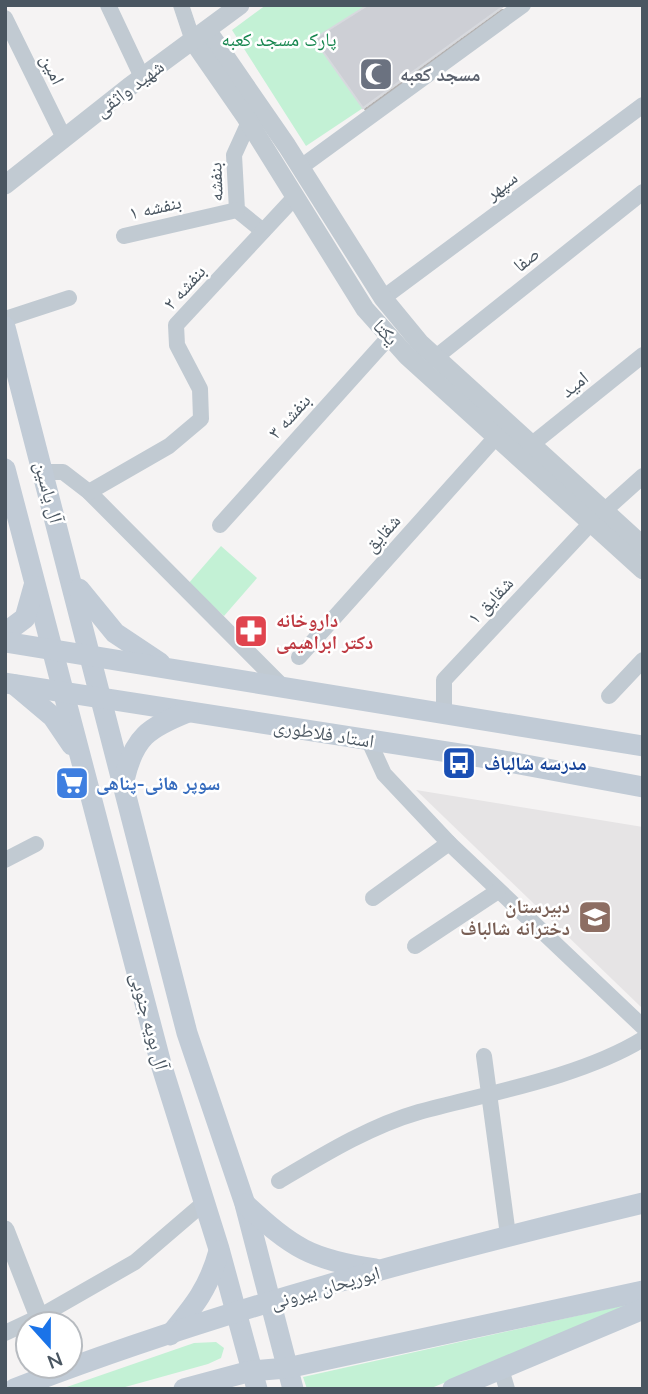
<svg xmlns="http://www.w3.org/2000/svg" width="648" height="1394" font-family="Mulish,'Noto Naskh Arabic',sans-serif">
<defs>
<filter id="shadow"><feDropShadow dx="5" dy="5" stdDeviation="0" flood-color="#0004"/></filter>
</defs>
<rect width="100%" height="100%" fill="#f5f3f3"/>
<polygon fill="#e6e4e5" points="416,790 643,827 643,1006 641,1007"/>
<g fill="#c3f1d5">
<polygon points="266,5 368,5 315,39 363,108 306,146 232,30"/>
<polygon points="221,546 257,578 224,616 188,584"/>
<polygon points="643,1301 429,1389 307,1389 303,1377"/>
<polygon points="216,1342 224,1348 221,1358 208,1364 118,1389 61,1389 194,1343"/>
</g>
<polygon fill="#cdcfd5" stroke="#d7d9de" stroke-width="2" filter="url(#shadow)" points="368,5 505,5 363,108 314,39"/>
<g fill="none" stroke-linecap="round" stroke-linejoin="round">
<g stroke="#c1cad2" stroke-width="16">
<polyline points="108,5 142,77"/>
<polyline points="181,5 193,41"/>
<polyline points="5,18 64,138"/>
<polyline points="249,122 234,155 237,210 263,231"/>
<polyline points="301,167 523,5"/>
<polyline points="124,236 237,210"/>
<polyline points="383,298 643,105"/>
<polyline points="5,319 69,298"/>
<polyline points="436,357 643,192"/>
<polyline points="531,445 643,355"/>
<polyline points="43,472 63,472 89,492 282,686"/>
<polyline points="89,492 169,446 201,419 200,389 177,345 176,325 294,198"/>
<polyline points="604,511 643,476"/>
<polyline points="220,525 390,336"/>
<polyline points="299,657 496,437"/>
<polyline points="609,696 643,660"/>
<polyline points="444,714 444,680 590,524"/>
<polyline points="368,739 384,774 449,843 643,1027"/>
<polyline points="5,860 36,844"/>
<polyline points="373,898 449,843"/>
<polyline points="415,946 498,891"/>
<polyline points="484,1056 508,1235"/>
<path d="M279,1181C323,1155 370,1126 419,1112C489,1093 581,1077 643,1039"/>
<polyline points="5,1333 39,1317 135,1262 205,1202"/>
<polyline points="501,1369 507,1389"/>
</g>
<g stroke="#c1cad2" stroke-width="19">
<polyline points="207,30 287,146 383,298 420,343 643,546"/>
<polyline points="193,41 245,116 365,309 407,356 643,570"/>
<polyline points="5,185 129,87 240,5"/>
<polyline points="5,1230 39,1317"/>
</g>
<g stroke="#c1cbd6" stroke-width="21">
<polyline points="5,327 187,1033 245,1204 293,1389"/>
<polyline points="5,469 161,1064 219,1249 257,1389"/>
<polyline points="79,589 115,633 160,663"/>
<polyline points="5,633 25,618 34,586"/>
<polyline points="5,642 643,746"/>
<polyline points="5,683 493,759 643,787"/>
<polyline points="15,685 53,717 72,745"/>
<path d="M124,780C134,737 148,728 188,712"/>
<path d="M245,1204C293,1248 309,1259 375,1269"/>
<path d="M170,1335C194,1306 209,1288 219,1251"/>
<path d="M14,1389C218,1310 431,1254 643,1203"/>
<polyline points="184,1389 251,1371 287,1368 643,1291"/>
<polyline points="453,1389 643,1309"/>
</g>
</g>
<defs>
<g id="mosque-square" transform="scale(1.75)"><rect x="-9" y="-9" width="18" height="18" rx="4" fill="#6b7280" stroke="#fff"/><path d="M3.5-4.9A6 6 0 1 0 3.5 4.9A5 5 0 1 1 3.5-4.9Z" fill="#fff"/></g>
<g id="pharmacy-square" transform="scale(1.75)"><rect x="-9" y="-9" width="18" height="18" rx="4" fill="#e0444e" stroke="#fff"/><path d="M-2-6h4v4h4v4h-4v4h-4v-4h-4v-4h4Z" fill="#fff"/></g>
<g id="bus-square" transform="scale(1.75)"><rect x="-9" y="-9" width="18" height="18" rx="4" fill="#1a4fb4" stroke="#fff"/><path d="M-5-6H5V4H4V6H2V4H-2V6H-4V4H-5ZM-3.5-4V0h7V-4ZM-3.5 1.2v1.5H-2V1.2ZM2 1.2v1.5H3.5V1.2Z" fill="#fff"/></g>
<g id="supermarket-square" transform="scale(1.75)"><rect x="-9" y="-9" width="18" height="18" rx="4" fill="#3f7fe0" stroke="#fff"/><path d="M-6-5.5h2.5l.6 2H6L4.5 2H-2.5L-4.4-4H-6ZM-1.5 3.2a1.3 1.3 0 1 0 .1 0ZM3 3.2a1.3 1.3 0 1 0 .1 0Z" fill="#fff"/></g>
<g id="school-square" transform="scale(1.75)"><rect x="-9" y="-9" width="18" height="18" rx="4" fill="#8d6e63" stroke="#fff"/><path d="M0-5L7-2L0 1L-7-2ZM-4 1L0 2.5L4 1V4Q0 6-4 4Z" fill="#fff"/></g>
</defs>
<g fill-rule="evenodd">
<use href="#mosque-square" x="376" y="74"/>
<use href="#pharmacy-square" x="251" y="631"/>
<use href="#bus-square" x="459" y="763"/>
<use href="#supermarket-square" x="72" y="783"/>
<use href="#school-square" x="595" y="917"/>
</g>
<g text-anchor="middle" stroke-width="5" stroke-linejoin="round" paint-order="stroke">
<g font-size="19" fill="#17864f" stroke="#fff">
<text x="279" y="46">پارک مسجد کعبه</text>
</g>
<g font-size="19" fill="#4a5661" stroke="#fff">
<text transform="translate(53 69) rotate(64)" y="7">امین</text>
<text transform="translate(129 88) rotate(-37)" y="7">شهید واثقی</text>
<text transform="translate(215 182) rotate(-92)" y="7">بنفشه</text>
<text transform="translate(501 185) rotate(-37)" y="7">سپهر</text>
<text transform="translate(155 207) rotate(-13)" y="7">بنفشه ۱</text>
<text transform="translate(526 259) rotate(-39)" y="7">صفا</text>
<text transform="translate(184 287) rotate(-48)" y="7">بنفشه ۲</text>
<text transform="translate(386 332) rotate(48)" y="7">یکتا</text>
<text transform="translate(574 384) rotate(-39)" y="7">امید</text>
<text transform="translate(289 416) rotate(-48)" y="7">بنفشه ۳</text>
<text transform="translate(49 492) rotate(75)" y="7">آل یاسین</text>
<text transform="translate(382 533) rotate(-48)" y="7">شقایق</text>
<text transform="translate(490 600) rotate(-47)" y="7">شقایق ۱</text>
<text transform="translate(324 733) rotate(9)" y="7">استاد فلاطوری</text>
<text transform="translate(150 1021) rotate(75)" y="7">آل بویه جنوبی</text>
<text transform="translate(325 1287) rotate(-16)" y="7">ابوریحان بیرونی</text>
</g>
<g font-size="19" font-weight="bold" fill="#5b616d" stroke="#fff" text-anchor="start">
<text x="400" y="81">مسجد کعبه</text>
</g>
<g font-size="19" font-weight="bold" fill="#be3a42" stroke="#fff" text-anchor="start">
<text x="276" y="627">داروخانه<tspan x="276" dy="22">دکتر ابراهیمی</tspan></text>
</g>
<g font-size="19" font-weight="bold" fill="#164399" stroke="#fff" text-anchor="start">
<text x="484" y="770">مدرسه شالباف</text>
</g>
<g font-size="19" font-weight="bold" fill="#366cbe" stroke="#fff" text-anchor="start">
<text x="96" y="790">سوپر هانی-پناهی</text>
</g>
<g font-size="19" font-weight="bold" fill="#785e54" stroke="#fff" text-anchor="end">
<text x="570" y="913">دبیرستان<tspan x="570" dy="22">دخترانه شالباف</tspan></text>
</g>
</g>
<rect width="648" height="1394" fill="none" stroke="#4a5661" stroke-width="14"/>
<g transform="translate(49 1345) rotate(159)"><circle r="33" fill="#ffffff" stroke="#b7bbc0" stroke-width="2"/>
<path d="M0-5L12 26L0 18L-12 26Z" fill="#1a73e8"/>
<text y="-10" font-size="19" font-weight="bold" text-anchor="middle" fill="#4a5661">N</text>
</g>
</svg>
